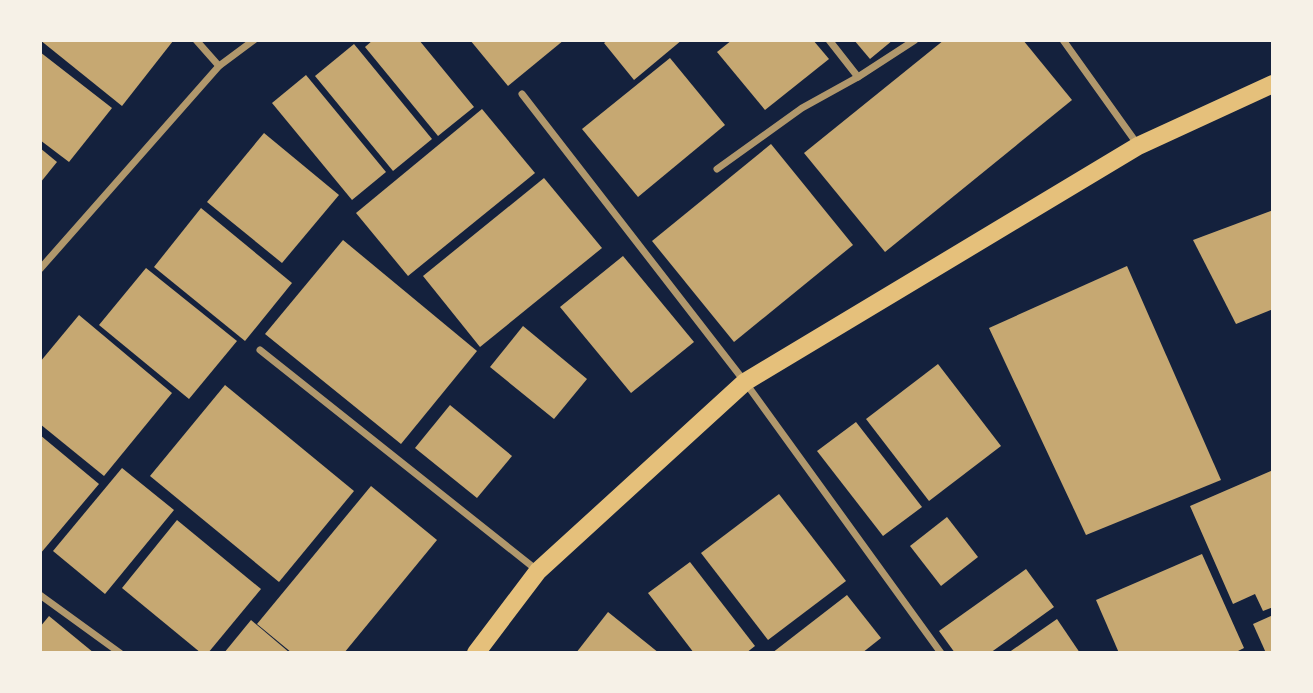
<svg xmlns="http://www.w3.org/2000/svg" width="1313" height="693" font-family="'PT Sans Narrow',sans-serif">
<rect width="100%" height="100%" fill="#14213d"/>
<g fill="#c6a872">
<polygon points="40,40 171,40 173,41 122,106"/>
<polygon points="373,40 419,40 474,107 438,136 365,47"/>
<polygon points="470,40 564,40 508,86"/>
<polygon points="608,40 682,40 634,80 604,43"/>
<polygon points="732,40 813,40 829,59 765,110 717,52"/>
<polygon points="854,40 893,40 870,59"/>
<polygon points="944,40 1023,40 1072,100 885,252 804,153"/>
<polygon points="354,44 432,139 393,171 315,76"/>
<polygon points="40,52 112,108 69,162 40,140"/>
<polygon points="670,58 725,125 638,197 582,129"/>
<polygon points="306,75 386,172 352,200 272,103"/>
<polygon points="482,109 535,173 408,276 356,213"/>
<polygon points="264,133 339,195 282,263 207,202"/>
<polygon points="771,144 853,245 734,342 652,241"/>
<polygon points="40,148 57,162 40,183"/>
<polygon points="544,178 602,248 480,347 423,276"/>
<polygon points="201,208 292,283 245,341 154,267"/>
<polygon points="1273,210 1273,309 1236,324 1193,240"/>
<polygon points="343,240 477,351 401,444 265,334"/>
<polygon points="623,256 694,342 631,393 560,307"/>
<polygon points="1127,266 1221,480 1086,535 989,328"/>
<polygon points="146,268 237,341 189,399 99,325"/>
<polygon points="79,315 172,393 104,476 40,424 40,362"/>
<polygon points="523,326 587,379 554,419 490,367"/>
<polygon points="938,364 1001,446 929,501 866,419"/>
<polygon points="225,385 354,491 279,582 150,476"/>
<polygon points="450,405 512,456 477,498 415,448"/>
<polygon points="856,422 922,507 883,536 817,451"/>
<polygon points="40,435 99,484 40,554"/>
<polygon points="122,468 174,510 105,594 53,551"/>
<polygon points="1273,470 1273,607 1263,611 1255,594 1233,604 1190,506"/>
<polygon points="371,486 437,540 344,653 292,653 257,624"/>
<polygon points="779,494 846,581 768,640 701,553"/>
<polygon points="947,517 978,557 941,586 910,546"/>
<polygon points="177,520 261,589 208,653 201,653 122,588"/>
<polygon points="1202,554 1244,648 1234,653 1119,653 1096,600"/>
<polygon points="690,562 755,646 746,653 694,653 648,593"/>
<polygon points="1026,569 1054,607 990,653 955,653 939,631"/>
<polygon points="847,595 881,638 862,653 772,653"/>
<polygon points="608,612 659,653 576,653"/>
<polygon points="1273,615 1273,653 1266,653 1253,624"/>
<polygon points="49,616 94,653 40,653 40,627"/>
<polygon points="1057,619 1080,653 1008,653"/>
<polygon points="251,620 290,653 224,653"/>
</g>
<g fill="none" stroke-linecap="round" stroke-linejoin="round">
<g stroke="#b1986c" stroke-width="7">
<polyline points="196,40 219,66"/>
<polyline points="829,40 858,77 915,40"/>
<polyline points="1063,40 1138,145"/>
<polyline points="522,94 745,382 941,653"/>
<polyline points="717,169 802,108 858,77"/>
<polyline points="40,269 219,66 254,40"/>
<polyline points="260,350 538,571"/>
<polyline points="40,595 120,653"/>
</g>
<polyline stroke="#e5c07b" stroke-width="18" points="476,653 538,571 745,382 1138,146 1273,84"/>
</g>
<rect width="1313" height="693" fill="none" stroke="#f6f1e7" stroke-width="84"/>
</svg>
